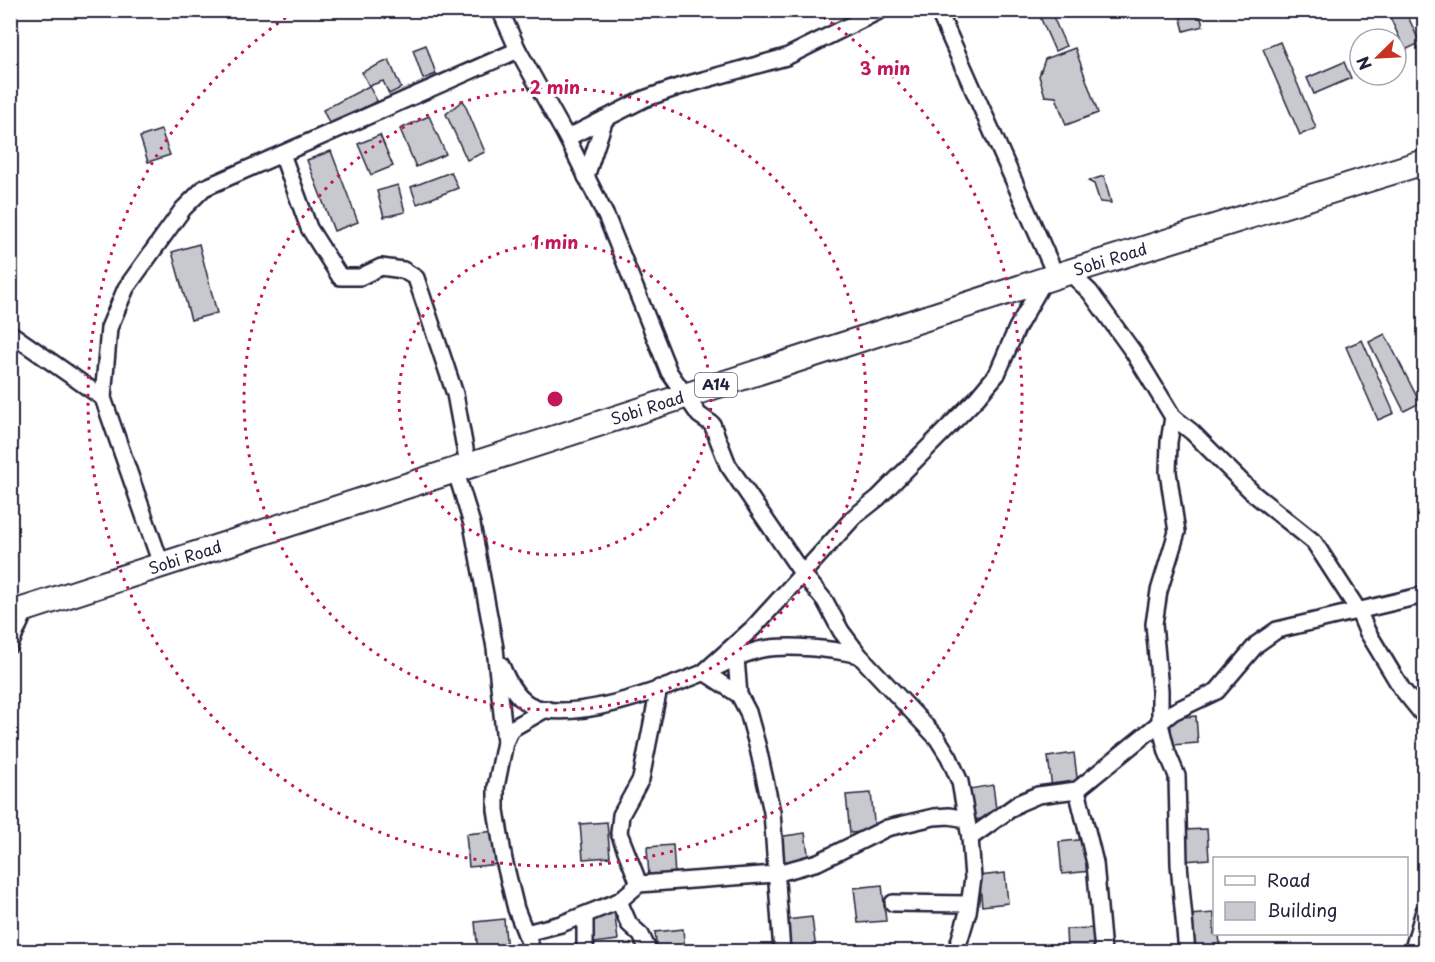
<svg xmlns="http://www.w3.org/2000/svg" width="1435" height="962" font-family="'Playpen Sans',sans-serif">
<rect width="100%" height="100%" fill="#fff"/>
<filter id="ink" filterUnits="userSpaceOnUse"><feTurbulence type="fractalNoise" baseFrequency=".0167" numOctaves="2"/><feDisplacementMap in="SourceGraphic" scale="12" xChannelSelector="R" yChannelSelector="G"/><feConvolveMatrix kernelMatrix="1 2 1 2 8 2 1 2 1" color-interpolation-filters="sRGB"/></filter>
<g filter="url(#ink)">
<g fill="#c8c8cf" stroke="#22223b" stroke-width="1.5">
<polygon points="1037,10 1050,10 1066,46 1055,51"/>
<polygon points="1399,10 1405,10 1420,43 1405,50 1389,15"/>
<polygon points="1199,11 1203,26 1184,31 1180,15"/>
<polygon points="1280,42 1316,128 1300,135 1263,49"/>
<polygon points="426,45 436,74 423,79 413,50"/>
<polygon points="1075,48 1098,113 1066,125 1056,97 1045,96 1039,76 1045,59"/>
<polygon points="389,60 401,88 389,94 383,81 369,86 362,72"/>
<polygon points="1344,62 1351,78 1314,94 1307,78"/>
<polygon points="369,86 377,101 330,125 323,110"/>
<polygon points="463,100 485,152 467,160 446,114"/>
<polygon points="429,116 446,154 416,167 400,129"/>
<polygon points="161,130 170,155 148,162 140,137"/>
<polygon points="380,135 393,166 371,175 358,144"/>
<polygon points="331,151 358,222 334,231 307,160"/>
<polygon points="451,172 458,188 417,204 411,187"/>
<polygon points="1104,176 1111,203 1100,202 1094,184 1088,181"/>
<polygon points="398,185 405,212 384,217 377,191"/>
<polygon points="199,244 217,313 191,320 172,252"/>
<polygon points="1385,334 1420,403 1404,411 1369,342"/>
<polygon points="1362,340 1394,413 1378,420 1346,347"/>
<polygon points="1196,716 1198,743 1172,745 1170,718"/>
<polygon points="1074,753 1078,785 1052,788 1048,757"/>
<polygon points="993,785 997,817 973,820 969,789"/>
<polygon points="871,793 875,831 850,833 846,795"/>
<polygon points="607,822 610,857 583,859 580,824"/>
<polygon points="1207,829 1209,859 1185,861 1183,830"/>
<polygon points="496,831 500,864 469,867 466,834"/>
<polygon points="805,833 809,860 783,865 778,837"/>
<polygon points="1087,839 1091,871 1062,874 1059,842"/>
<polygon points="673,845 675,876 649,877 647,847"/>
<polygon points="1005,873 1008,903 982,906 979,876"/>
<polygon points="882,885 886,921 858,923 854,888"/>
<polygon points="614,909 618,940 594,943 590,913"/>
<polygon points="1214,913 1214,934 1219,934 1220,945 1193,948 1189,915"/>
<polygon points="812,917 816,951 789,952 786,920"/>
<polygon points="504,919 507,951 478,952 475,922"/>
<polygon points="1094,928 1095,952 1067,952 1066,929"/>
<polygon points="683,929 685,952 657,952 655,932"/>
</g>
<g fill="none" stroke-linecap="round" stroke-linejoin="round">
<g stroke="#22223b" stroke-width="20">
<g id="minor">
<polyline points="500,10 518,50 567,138 607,218 669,372 699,415 712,424 728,465 802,573 825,601 841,631 859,655 937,738 949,757 960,782 970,838 973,878 968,912 956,952"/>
<polyline points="938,10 1056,276"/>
<polyline points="567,138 644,99 678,87 786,57 881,10"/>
<polyline points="282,154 309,228 340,277 360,277 381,267 403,270 416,278 455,394 468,465"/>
<polyline points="586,177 605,119"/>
<polyline points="1069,272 1090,292 1134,353 1173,417 1192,432 1254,494 1314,542 1358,610 1367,631 1402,689 1424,716"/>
<polyline points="10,333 103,398"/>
<polyline points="1173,417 1169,442 1168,472 1177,532 1159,591 1154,624 1160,690 1160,724 1167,752 1177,776 1179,864 1187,952"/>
<polyline points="455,469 472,524 495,648 505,742 496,787 496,810 504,860 516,909 533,952"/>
<polyline points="161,564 103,398 109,328 126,288 183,209 204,188 518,50"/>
<polyline points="10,645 27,607"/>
<polyline points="736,658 739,695 748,712 758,748 772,812 782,952"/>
<path d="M501,665C507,680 515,697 530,705C570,725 663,689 703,673C723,665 742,653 763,649C790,644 832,649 859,655"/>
<polyline points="739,695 704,672 753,628 854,517 878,498 977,398 997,374 1017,328 1045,279"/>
<polyline points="505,742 511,729 546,709"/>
<polyline points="1077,790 1095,863 1103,952"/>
<polyline points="970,838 1019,803 1038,795 1077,790 1173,712 1217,691 1257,644 1277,630 1424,595"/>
<polyline points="639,884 619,833 621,815 641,779 659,688"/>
<polyline points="619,901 629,924 641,935 649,952"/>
<polyline points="893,903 969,904"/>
<polyline points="585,915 585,952"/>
<polyline points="526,933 561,924 619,901 639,884 775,874 818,862 887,828 934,817 949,816 966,819"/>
<polyline points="1412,952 1424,911"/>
</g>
</g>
<g stroke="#22223b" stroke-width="28">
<g id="trunk">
<path id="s1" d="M10,614L1056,276L1424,162"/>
</g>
</g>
<use href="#minor" stroke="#fff" stroke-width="15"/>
<use href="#trunk" stroke="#fff" stroke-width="24"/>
</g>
</g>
<g fill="none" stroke="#c2185b" stroke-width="3" stroke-dasharray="3 6">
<circle cx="555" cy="399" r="156"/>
<circle cx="555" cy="399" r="311"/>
<path d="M816 12A467 467 0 1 1 294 12"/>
</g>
<g text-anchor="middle" stroke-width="6" stroke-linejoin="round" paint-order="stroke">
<rect fill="#fff" stroke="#646476" stroke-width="1.5" x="695" y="373" width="42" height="24" rx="4.5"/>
<g font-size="15" font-weight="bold" fill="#22223b">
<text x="716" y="390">A14</text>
</g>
<g font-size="16" fill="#22223b" stroke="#fff">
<text dy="6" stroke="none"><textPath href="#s1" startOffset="1156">Sobi Road</textPath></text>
<text dy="6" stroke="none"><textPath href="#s1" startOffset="670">Sobi Road</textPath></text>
<text dy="6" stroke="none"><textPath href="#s1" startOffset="184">Sobi Road</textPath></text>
</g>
</g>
<circle cx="555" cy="399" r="9" fill="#c2185b" stroke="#fff" stroke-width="3"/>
<g font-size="18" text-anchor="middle" font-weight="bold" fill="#c2185b" stroke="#fff" stroke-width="6" stroke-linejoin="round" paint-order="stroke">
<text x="885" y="75">3 min</text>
<text x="555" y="94">2 min</text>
<text x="555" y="249">1 min</text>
</g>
<rect width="1435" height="962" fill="none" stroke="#fff" stroke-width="36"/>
<rect x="18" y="18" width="1399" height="926" fill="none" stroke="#22223b" stroke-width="2" filter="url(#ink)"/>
<rect x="1213" y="857" width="195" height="78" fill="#ffffff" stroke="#a7a7b1" stroke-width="1.5"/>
<rect x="1225" y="876" width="30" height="9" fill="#ffffff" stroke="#a7a7b1" stroke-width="1.5"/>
<text x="1267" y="887" font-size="18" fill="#22223b">Road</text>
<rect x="1225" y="902" width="30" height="18" fill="#c8c8cf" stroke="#a7a7b1" stroke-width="1.5"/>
<text x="1267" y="917" font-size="18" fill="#22223b">Building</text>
<g transform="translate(1378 57) rotate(246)"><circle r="28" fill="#ffffff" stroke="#a7a7b1" stroke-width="1.5"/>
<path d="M0-4.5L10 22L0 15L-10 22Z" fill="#c8321e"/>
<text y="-9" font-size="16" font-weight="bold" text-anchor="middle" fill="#22223b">N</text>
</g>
</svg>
